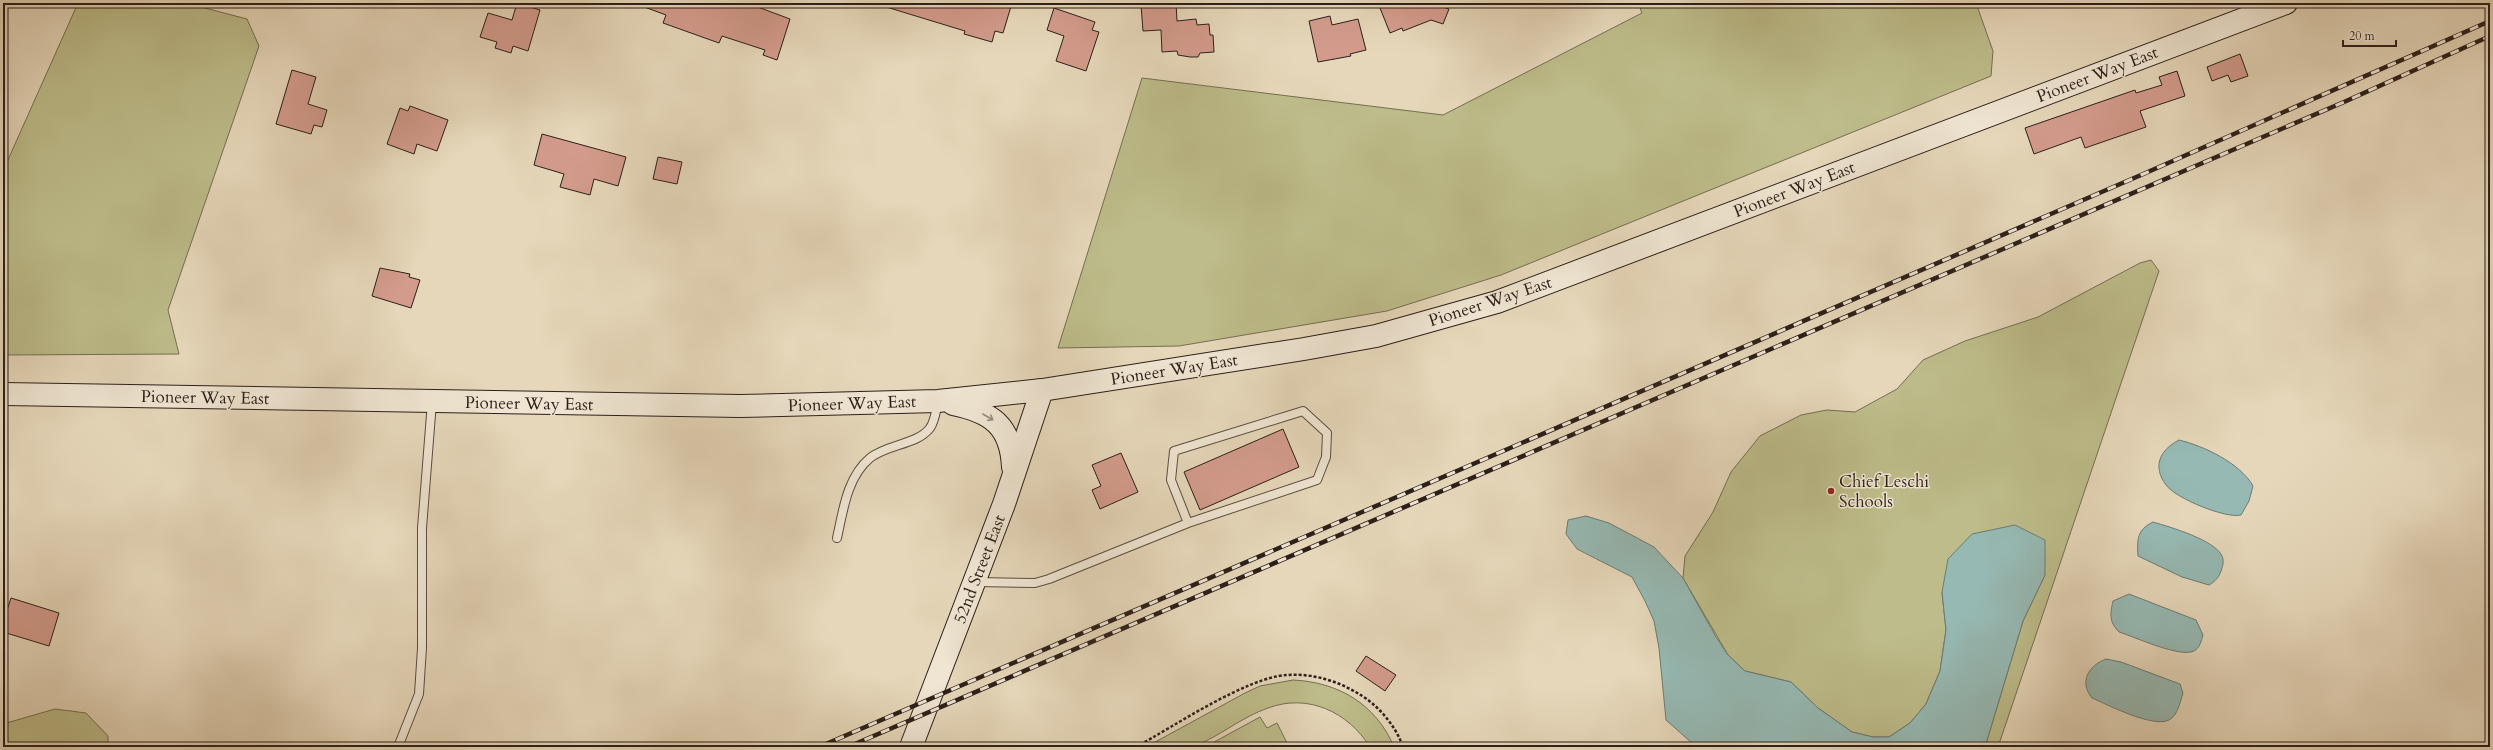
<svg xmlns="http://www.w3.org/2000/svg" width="2493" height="750" font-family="Cardo,serif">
<rect width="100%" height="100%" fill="#e6d7ba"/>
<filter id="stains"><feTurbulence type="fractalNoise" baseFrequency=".005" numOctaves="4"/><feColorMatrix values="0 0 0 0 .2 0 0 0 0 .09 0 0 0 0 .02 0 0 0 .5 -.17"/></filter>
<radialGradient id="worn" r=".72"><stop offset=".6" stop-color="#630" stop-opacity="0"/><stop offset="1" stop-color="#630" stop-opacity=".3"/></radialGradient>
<g fill="#bdbc8a" stroke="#746e52">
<polygon points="78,3 186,3 247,19 259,46 168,310 179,354 3,355 3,171"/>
<polygon points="1638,3 1976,3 1993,51 1991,76 1501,275 1387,311 1179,346 1058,348 1142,78 1443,115 1642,13"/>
<polygon points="2151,260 2159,271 1998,747 1985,747 2023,621 2045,575 1942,592 1946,630 1940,671 1926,704 1910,723 1889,737 1873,737 1852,732 1818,708 1791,682 1745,671 1728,655 1683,578 1685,556 1713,512 1731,472 1760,436 1801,415 1827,410 1855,412 1897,389 1923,360 1965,341 2038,317 2140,263"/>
<path d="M1293,680C1338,682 1376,704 1394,747H1370C1348,712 1308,693 1268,708C1242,717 1220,736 1195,746C1185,750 1158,747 1146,747L1245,693L1260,686Z"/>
<polygon points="55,709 86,713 108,736 108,747 3,747 3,724"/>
<polygon points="1260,717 1267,728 1277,723 1289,747 1205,747"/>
</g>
<g fill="#96b9b3" stroke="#6c7b75">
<path d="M2179,440C2204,446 2240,463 2253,486L2249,501L2241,515C2226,519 2175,498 2166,485C2152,466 2160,450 2179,440Z"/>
<polygon points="1586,516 1609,523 1654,547 1683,578 1716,637 1728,655 1745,671 1791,682 1818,708 1852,732 1873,737 1889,737 1910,723 1926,704 1940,671 1946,630 1942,592 1948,559 1972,534 2015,525 2045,540 2045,575 2023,621 1985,747 1700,747 1693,744 1666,720 1659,648 1654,621 1645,601 1632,577 1577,549 1566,534 1568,520"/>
<path d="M2153,522C2170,527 2215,540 2222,556C2224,560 2223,565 2222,568C2220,576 2216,581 2209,585L2182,577L2138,556C2137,539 2137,530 2153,522Z"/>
<path d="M2129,594L2196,620L2203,635C2201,641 2200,648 2194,651C2180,658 2135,637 2119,632C2109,622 2110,614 2113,601Z"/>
<path d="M2106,659L2121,662L2180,684L2183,693C2180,702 2178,715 2169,720C2153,728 2108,705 2092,698C2079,682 2088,666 2106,659Z"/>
</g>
<g fill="#d39b8c" stroke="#2c1f19">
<polygon points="517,3 540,10 528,51 513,46 511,53 495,48 497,42 480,37 488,13 512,20"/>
<polygon points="639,3 747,3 790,19 777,60 763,55 765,50 722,36 719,43 663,23 666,15 639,5"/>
<polygon points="884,3 1012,3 1003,33 995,31 992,42 964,34 965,31 883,6"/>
<polygon points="1176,3 1177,21 1196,19 1197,25 1209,24 1210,35 1213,35 1214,52 1200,53 1198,57 1190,57 1178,55 1177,51 1162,52 1161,30 1143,31 1141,5"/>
<polygon points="1378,3 1431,3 1449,9 1443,24 1431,20 1403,31 1402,28 1390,33"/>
<polygon points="1054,8 1095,22 1092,30 1099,32 1086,71 1056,61 1064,36 1047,30"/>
<polygon points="1330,16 1332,25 1358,19 1366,50 1350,54 1351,56 1318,62 1309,21"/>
<polygon points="2240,54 2248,76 2231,82 2228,75 2212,81 2207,67"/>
<polygon points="292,70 316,77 308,104 327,110 322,127 314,125 311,134 276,124"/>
<polygon points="2177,71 2185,96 2140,111 2146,127 2085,148 2081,137 2034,154 2025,128 2135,90 2136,93 2162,85 2159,77"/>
<polygon points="410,106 448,120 437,151 417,144 414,154 387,144 400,108 408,111"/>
<polygon points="542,134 626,157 618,186 594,179 590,195 560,187 564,174 534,165"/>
<polygon points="658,157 682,162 677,184 653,179"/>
<polygon points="380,268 410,274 409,277 420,280 411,308 372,296"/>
<polygon points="1283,429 1299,467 1200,510 1184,472"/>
<polygon points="1121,453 1138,492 1100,509 1092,490 1101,486 1092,465"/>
<polygon points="11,598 59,613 49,646 3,632 3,623"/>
<polygon points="1366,656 1396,675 1385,691 1356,671"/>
</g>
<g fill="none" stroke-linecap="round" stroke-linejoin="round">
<g stroke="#5a4d41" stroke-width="10">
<g id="lane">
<path d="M837,538C843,511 847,477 870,458C887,444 917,445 930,428C935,421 936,410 938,402"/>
<polyline points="977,582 1035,583 1049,579 1188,523 1317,480 1326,457 1327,433 1303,411 1174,451 1171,480 1188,523"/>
<polyline points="398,747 419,694 422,648 422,528 432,402"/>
</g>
</g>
<g stroke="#2c1f19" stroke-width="24">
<g id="secondary">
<polyline points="3,394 740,406 938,401 1042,390 1304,349 1376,336 1497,302 2286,3"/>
<path d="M953,404C992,412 1011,426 1013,467"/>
<polyline points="911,747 1004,504 1042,390"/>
</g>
</g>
<path stroke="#2c1f19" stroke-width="2.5" stroke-dasharray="3 2" stroke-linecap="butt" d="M1136,747C1173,727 1247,677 1287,675C1312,673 1338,681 1359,694C1378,705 1396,726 1403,747"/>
<use href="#lane" stroke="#efe5d2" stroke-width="8"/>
<use href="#secondary" stroke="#efe5d2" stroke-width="22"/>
<g stroke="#2c1f19" stroke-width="4.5">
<g id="rail">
<polyline points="819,747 2141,175 2490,21"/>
<polyline points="848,747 2344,102 2490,36"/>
</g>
</g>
<use href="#rail" stroke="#efe5d2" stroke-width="3" stroke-dasharray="9" stroke-linecap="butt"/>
</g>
<defs><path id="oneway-shaft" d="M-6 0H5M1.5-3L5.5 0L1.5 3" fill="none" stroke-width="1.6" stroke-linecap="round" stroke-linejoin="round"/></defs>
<use stroke="#978c7f" href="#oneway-shaft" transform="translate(988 417) rotate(30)"/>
<circle fill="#8f2418" stroke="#efe5d2" stroke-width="1.5" cx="1831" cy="491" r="4"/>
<g text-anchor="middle" stroke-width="3" stroke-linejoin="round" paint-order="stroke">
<g font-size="17" fill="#2c1f19" stroke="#efe5d2">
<text transform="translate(2097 74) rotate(-21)" y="6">Pioneer Way East</text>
<text transform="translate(1794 189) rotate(-21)" y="6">Pioneer Way East</text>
<text transform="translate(1490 301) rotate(-18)" y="6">Pioneer Way East</text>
<text transform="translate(1174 369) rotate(-9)" y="6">Pioneer Way East</text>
<text transform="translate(205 397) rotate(1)" y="6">Pioneer Way East</text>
<text transform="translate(529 403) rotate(1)" y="6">Pioneer Way East</text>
<text transform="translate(852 403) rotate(-2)" y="6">Pioneer Way East</text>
<text transform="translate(979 569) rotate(-69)" y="6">52nd Street East</text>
</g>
<g font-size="17" fill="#2c1f19" stroke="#efe5d2" text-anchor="start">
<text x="1839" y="487">Chief Leschi<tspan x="1839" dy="20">Schools</tspan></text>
</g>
</g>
<rect width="2493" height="750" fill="none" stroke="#e6d7ba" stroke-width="16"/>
<rect x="4" y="4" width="2485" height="742" fill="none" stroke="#2c1f19" stroke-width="2"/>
<rect x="8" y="8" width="2477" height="734" fill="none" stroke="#2c1f19"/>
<path d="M2343 40v6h53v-6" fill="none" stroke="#2c1f19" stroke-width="2"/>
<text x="2349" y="40" font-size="12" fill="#2c1f19" stroke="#efe5d2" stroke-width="3" paint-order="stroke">20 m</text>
<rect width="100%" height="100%" filter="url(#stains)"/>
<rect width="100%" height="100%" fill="url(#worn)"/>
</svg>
